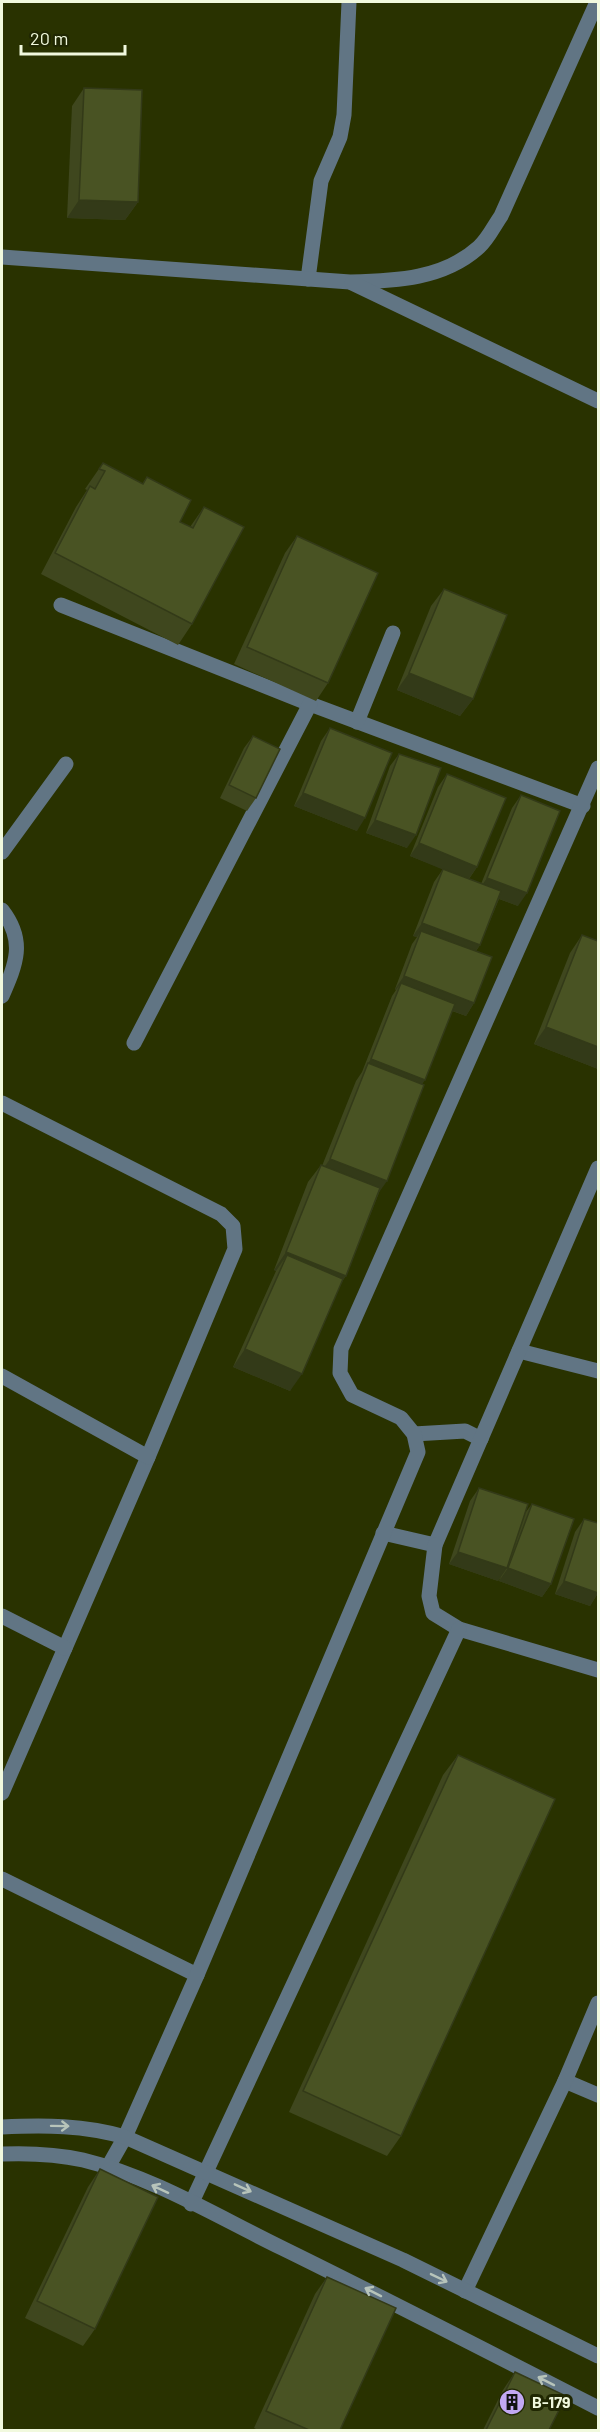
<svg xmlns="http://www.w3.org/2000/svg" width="600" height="2432" font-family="Barlow,sans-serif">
<rect width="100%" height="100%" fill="#293200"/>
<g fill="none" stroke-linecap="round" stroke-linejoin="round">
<g stroke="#617584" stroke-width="15">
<polyline points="308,279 321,181 340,137 344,115 349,2"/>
<polyline points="61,605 310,704 583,806"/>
<polyline points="357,722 393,633"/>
<polyline points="2,852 66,764"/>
<path d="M2,910C26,941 16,964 2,996"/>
<polyline points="134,1043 310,704"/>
<polyline points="2,1103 221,1214 233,1226 235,1249 148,1457 2,1793"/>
<polyline points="519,1351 598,1371"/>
<polyline points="2,1376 148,1457"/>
<polyline points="414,1434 465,1431 481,1439"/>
<polyline points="383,1533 435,1545 598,1168"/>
<polyline points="435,1545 429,1596 433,1613 459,1629 598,1670"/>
<polyline points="2,1616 65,1648"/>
<polyline points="2,1879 197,1975"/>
<polyline points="565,2081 598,2095"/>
<polyline points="108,2167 125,2137 197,1975 418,1452 414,1434 401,1418 352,1395 340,1373 341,1349 598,768"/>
<polyline points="191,2204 459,1629"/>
<polyline points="465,2291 565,2081 598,2003"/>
</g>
<g stroke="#617584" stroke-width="15">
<path d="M2,257L350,282C396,281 444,279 479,247C488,239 494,226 501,216L597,2"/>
<polyline points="352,283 598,401"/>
<path d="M2,2127C44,2125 84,2125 125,2137L403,2260L598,2356"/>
<path d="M2,2154C28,2153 56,2154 83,2160C153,2177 218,2217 282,2248C388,2300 493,2354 598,2408"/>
</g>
</g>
<g fill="#3f471e">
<polygon points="84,88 138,202 125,220 67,218 72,106"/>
<polygon points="103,463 142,484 147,477 180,522 190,527 204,507 192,624 178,645 41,574 76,507 87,490 85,489"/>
<polygon points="297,536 328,683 316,701 234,664 285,553"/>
<polygon points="444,589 473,699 460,716 397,690 431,606"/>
<polygon points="330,728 357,831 294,806 321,741"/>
<polygon points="253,736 256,798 247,811 220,798 244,748"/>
<polygon points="399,754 407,848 366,833 390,766"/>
<polygon points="447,774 477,867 469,879 481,884 512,808 521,795 518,906 499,899 480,945 476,951 474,1003 466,1016 452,1011 422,1084 346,1276 343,1280 290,1391 233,1367 276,1271 274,1270 308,1182 321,1165 322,1166 356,1081 362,1072 392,996 396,990 395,989 412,944 417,937 413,936 434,882 443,869 410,856 438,787"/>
<polygon points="582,935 598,941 598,1069 534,1044 570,953"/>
<polygon points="479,1488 525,1513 532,1504 551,1584 542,1597 499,1581 501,1577 498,1581 449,1564 470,1501"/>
<polygon points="584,1519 598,1593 590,1606 555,1594 575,1532"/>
<polygon points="458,1755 401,2136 387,2156 289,2112 443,1775"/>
<polygon points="100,2169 95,2329 83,2346 25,2318 88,2187"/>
<polygon points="327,2277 340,2430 258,2430 254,2428 315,2294"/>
<polygon points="515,2372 549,2430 483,2430 503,2390"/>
</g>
<g fill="#333a18">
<polygon points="79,200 138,202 125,220 67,218"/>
<polygon points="409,673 473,699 460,716 397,690"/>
<polygon points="303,793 365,818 357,831 294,806"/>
<polygon points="375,820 416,835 407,848 366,833"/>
<polygon points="419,843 477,867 468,880 410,856"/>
<polygon points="487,878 527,893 518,906 478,891"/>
<polygon points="422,923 480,945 471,958 421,931 417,937 413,936"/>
<polygon points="404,976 474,1003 466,1016 398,990 401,983 396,990 395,989"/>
<polygon points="546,1027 598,1047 598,1069 534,1044"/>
<polygon points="371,1059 425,1080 416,1093 368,1063 362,1072"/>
<polygon points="330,1159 387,1181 375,1198 318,1176"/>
<polygon points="286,1252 346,1276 333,1293 287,1255 276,1271 274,1270"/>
<polygon points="245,1349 302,1374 290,1391 233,1367"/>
<polygon points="458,1552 507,1568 498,1581 449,1564"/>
<polygon points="508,1568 551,1584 542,1597 499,1581"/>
<polygon points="564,1581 598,1593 590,1606 555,1594"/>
</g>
<g fill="#495323" stroke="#333a18" stroke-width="1.5">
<polygon points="84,88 142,90 138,202 79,200"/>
<polygon points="103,463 143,484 147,477 191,500 180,522 193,528 204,507 244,527 192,624 55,553 90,486 95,489 105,471 99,469"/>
<polygon points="297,536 378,573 328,683 247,647"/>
<polygon points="444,589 507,615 473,699 409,673"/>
<polygon points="330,728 392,753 365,818 303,793"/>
<polygon points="253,736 280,749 256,798 229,785"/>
<polygon points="399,754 441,768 416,835 375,820"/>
<polygon points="447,774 506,798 477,867 419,843"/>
<polygon points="521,795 560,811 527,893 487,878"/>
<polygon points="443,869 501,891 480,945 422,923"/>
<polygon points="421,931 492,957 474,1003 404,976"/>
<polygon points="582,935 598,941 598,1047 546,1027"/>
<polygon points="401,983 455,1004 425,1080 371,1059"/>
<polygon points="368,1063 424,1085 387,1181 330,1159"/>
<polygon points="321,1165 380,1188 346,1276 286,1252"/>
<polygon points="287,1255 343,1279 302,1374 245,1349"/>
<polygon points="479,1488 528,1504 507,1568 458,1552"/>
<polygon points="532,1504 574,1519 551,1584 508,1568"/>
<polygon points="584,1519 598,1523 598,1593 564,1581"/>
<polygon points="458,1755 555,1799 401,2136 303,2091"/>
<polygon points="100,2169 158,2197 95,2329 37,2301"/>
<polygon points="327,2277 396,2308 340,2430 309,2430 266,2411"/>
<polygon points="515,2372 566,2396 549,2430 486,2430"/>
</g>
<defs><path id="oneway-shaft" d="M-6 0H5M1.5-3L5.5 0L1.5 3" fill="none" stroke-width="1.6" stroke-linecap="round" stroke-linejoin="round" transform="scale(1.5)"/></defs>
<g stroke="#b7c4ba">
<use href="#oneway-shaft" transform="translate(60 2126) rotate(1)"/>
<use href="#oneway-shaft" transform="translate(243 2188) rotate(24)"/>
<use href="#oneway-shaft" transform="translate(160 2189) rotate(-155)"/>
<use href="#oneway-shaft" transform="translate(439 2278) rotate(26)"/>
<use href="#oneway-shaft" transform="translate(373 2292) rotate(-153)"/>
<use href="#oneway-shaft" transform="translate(546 2381) rotate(-153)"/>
</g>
<defs>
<g id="building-disc" transform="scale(1.35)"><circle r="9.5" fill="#c2a8f3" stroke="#202702"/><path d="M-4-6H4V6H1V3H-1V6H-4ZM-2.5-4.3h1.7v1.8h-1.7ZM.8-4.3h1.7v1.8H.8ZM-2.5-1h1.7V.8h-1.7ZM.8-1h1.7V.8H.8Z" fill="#111"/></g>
</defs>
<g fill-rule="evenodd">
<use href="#building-disc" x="512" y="2402"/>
</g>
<g text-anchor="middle" stroke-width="6" stroke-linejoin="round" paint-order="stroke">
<g font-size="16" font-weight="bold" fill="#f1f9de" stroke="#202702" text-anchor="start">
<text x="532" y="2408">B-179</text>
</g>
</g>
<rect width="600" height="2432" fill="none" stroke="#f1f9de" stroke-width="6"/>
<path d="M21 45v9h104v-9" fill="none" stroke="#f1f9de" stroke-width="3"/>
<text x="30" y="45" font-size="18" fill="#f1f9de" stroke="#202702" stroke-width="4.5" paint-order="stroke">20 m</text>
</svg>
